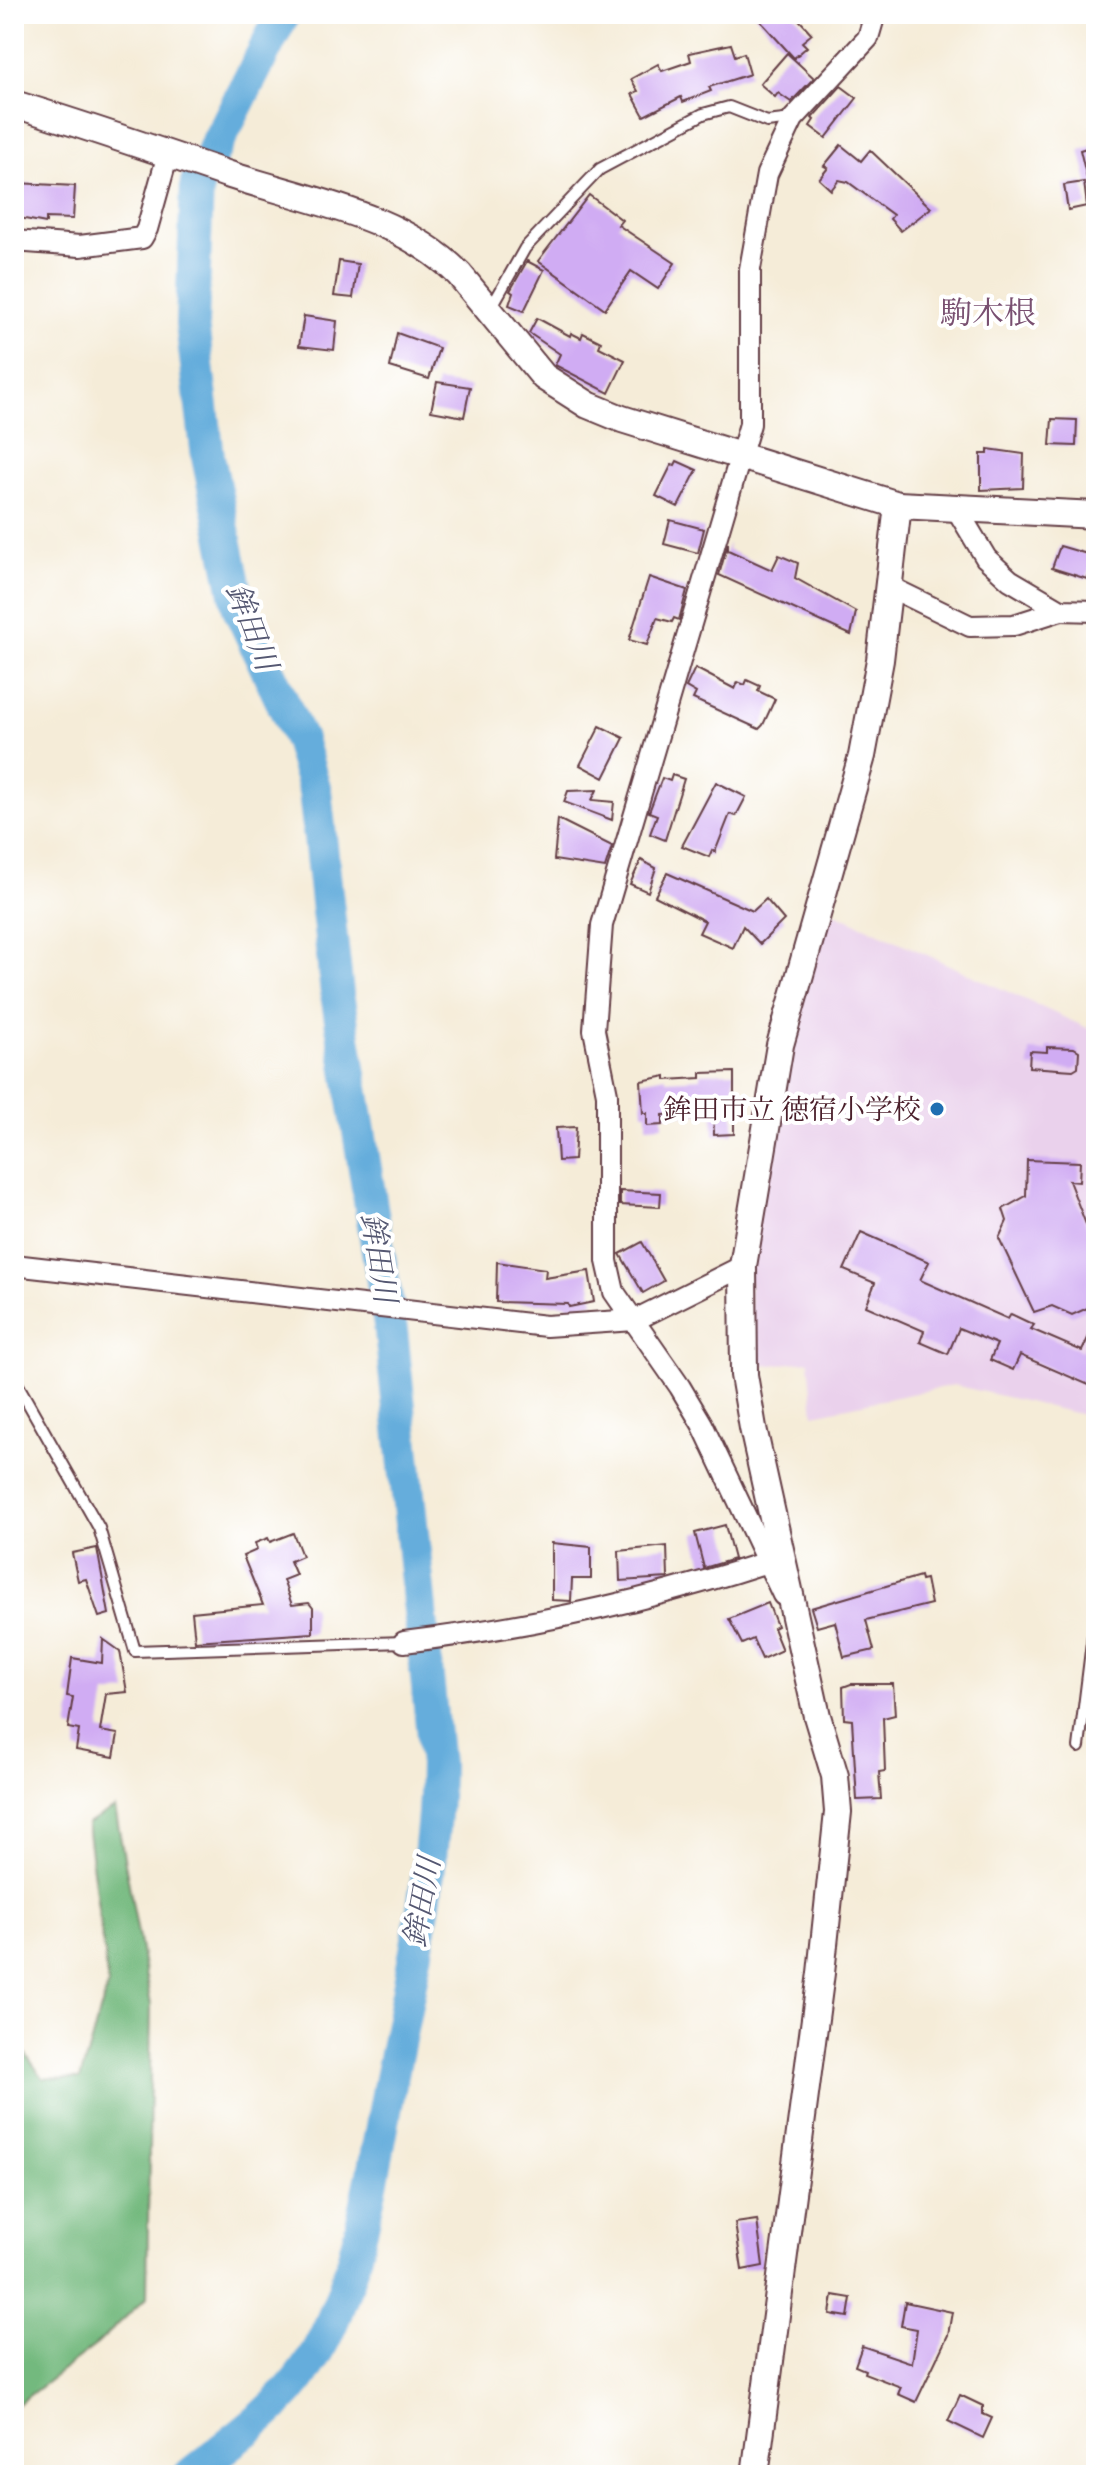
<svg xmlns="http://www.w3.org/2000/svg" width="1110" height="2489" font-family="'Libre Bodoni','Noto Serif JP',serif">
<rect width="100%" height="100%" fill="#fff"/>
<filter id="ink" filterUnits="userSpaceOnUse"><feTurbulence type="fractalNoise" baseFrequency=".0125" numOctaves="2"/><feDisplacementMap in="SourceGraphic" scale="16" xChannelSelector="R" yChannelSelector="G"/><feConvolveMatrix kernelMatrix="1 2 1 2 8 2 1 2 1" color-interpolation-filters="sRGB"/></filter>
<filter id="wash" filterUnits="userSpaceOnUse"><feTurbulence type="fractalNoise" baseFrequency=".006" numOctaves="4" result="noise"/><feDisplacementMap in="SourceGraphic" scale="32" xChannelSelector="R" yChannelSelector="G"/><feGaussianBlur stdDeviation="1.8" result="paint"/><feColorMatrix in="noise" values="0 0 0 0 0 0 0 0 0 0 0 0 0 0 0 0 0 1.4 0 .05"/><feComposite in="paint" operator="in"/></filter>
<g filter="url(#wash)">
<rect width="100%" height="100%" fill="#f5ecd8"/>
<polygon fill="#ead1ec" points="831,911 1096,1032 1096,1170 1090,1200 1096,1237 1096,1418 954,1385 814,1414 809,1361 753,1367 749,1274 788,1047"/>
<polygon fill="#73b97e" stroke="#5e6c54" stroke-width="2" points="115,1808 151,2005 147,2297 97,2344 14,2407 14,2038 43,2078 80,2079 108,1985 87,1824"/>
<g fill="none" stroke-linecap="round" stroke-linejoin="round">
<path stroke="#65addc" stroke-width="34" d="M190,2475C230,2443 278,2411 307,2368C355,2299 373,2173 389,2089C410,1983 435,1873 436,1764L391,1331L337,994L315,791L300,740L239,608L208,457L192,324L197,183L283,14"/>
</g>
<g id="blocks">
<g fill="#d0acf3">
<polygon points="754,14 794,14 812,34 802,42 807,47 794,58"/>
<polygon points="731,44 735,56 744,53 750,74 709,87 711,91 683,102 681,97 644,116 632,94 638,91 631,79 658,64 662,71 691,61 689,53"/>
<polygon points="787,53 814,78 791,102 778,93 775,97 760,84"/>
<polygon points="841,86 857,98 826,138 810,126 814,120 812,118"/>
<polygon points="841,145 861,161 870,150 931,208 901,231 890,219 893,215 848,182 839,180 831,190 819,179 828,168 824,166"/>
<polygon points="1096,145 1096,190 1090,191 1080,150"/>
<polygon points="1084,182 1087,206 1068,210 1064,185"/>
<polygon points="16,183 75,186 73,219 46,218 46,223 14,217"/>
<polygon points="589,195 622,220 618,225 675,263 658,289 631,271 605,309 538,261"/>
<polygon points="339,261 358,264 353,298 334,296"/>
<polygon points="527,261 544,270 524,311 509,305 513,293 510,291"/>
<polygon points="304,316 337,321 334,350 299,346"/>
<polygon points="537,318 570,336 571,333 581,338 583,333 601,342 599,347 625,360 609,393 555,365 560,354 529,333"/>
<polygon points="397,333 439,348 429,379 390,367"/>
<polygon points="437,382 470,387 464,417 431,411"/>
<polygon points="1052,419 1077,420 1076,446 1050,445"/>
<polygon points="988,449 1024,454 1023,488 981,490 981,454 988,454"/>
<polygon points="677,461 697,470 678,507 656,496 672,464 675,465"/>
<polygon points="670,520 704,529 698,553 664,544"/>
<polygon points="728,543 728,550 772,570 779,555 798,563 795,578 856,612 851,635 719,575"/>
<polygon points="1060,546 1094,556 1087,579 1052,568"/>
<polygon points="649,577 687,590 679,620 674,618 672,622 657,618 647,645 629,640"/>
<polygon points="695,668 735,689 738,682 745,685 747,680 760,686 758,691 775,699 763,725 759,729 693,699 696,693 686,687"/>
<polygon points="600,726 624,738 604,778 580,765"/>
<polygon points="672,775 684,779 665,840 650,834 657,815 649,812 662,778 670,781"/>
<polygon points="716,782 746,797 736,816 730,814 715,852 712,850 709,857 682,846"/>
<polygon points="597,790 592,800 614,802 612,820 564,802 568,791"/>
<polygon points="558,819 612,846 605,868 554,860"/>
<polygon points="641,860 656,868 648,892 630,884"/>
<polygon points="667,873 753,911 766,899 784,920 760,944 743,926 733,948 699,933 705,921 655,896"/>
<polygon points="1047,1047 1074,1048 1079,1051 1078,1067 1073,1070 1029,1067 1030,1051 1047,1052"/>
<polygon points="734,1072 734,1134 714,1135 713,1112 663,1115 663,1125 647,1126 647,1113 643,1113 641,1081 666,1076 666,1080 701,1078 701,1073"/>
<polygon points="576,1127 574,1160 558,1161 556,1128"/>
<polygon points="1027,1160 1080,1162 1079,1182 1069,1181 1096,1250 1096,1297 1092,1306 1072,1315 1052,1306 1034,1312 999,1238 1007,1221 1003,1209 1026,1196"/>
<polygon points="620,1191 661,1193 660,1207 620,1205"/>
<polygon points="861,1232 929,1262 920,1280 1008,1319 1011,1314 1034,1325 1031,1329 1082,1351 1096,1321 1096,1373 1091,1386 1020,1355 1013,1370 990,1360 997,1344 959,1328 948,1354 920,1342 924,1331 866,1306 875,1283 844,1270"/>
<polygon points="642,1242 664,1281 643,1293 620,1254"/>
<polygon points="497,1262 546,1269 545,1278 589,1271 594,1302 569,1307 568,1304 496,1302"/>
<polygon points="725,1525 734,1559 704,1568 695,1533"/>
<polygon points="293,1533 302,1556 290,1561 296,1575 283,1580 292,1605 309,1603 313,1608 313,1633 195,1641 192,1612 263,1605 243,1556 257,1550 255,1543 268,1538 270,1542"/>
<polygon points="552,1543 591,1547 591,1579 572,1579 571,1601 552,1600"/>
<polygon points="667,1546 668,1578 620,1581 619,1551"/>
<polygon points="97,1548 109,1614 99,1617 86,1579 78,1581 72,1553"/>
<polygon points="920,1576 921,1580 926,1579 931,1604 866,1620 874,1650 844,1657 835,1622 817,1627 811,1608"/>
<polygon points="768,1603 777,1626 773,1628 782,1650 762,1659 753,1639 742,1644 729,1619"/>
<polygon points="103,1639 120,1651 127,1692 106,1694 100,1731 118,1734 114,1757 76,1750 79,1730 68,1728 73,1697 67,1696 72,1658 102,1663"/>
<polygon points="851,1684 893,1684 895,1715 883,1718 885,1771 879,1772 881,1799 857,1800 852,1720 844,1719 843,1687"/>
<polygon points="757,2220 763,2266 742,2270 735,2223"/>
<polygon points="833,2295 851,2298 848,2317 830,2314"/>
<polygon points="905,2302 952,2312 948,2335 916,2402 898,2394 901,2387 864,2373 865,2370 855,2366 862,2346 912,2363 917,2329 901,2326"/>
<polygon points="960,2395 983,2406 983,2414 992,2418 983,2438 948,2421"/>
</g>
</g>
</g>
<g filter="url(#ink)">
<use href="#blocks" fill-opacity="0" stroke="#643e45" stroke-width="2"/>
<g fill="none" stroke-linecap="round" stroke-linejoin="round">
<g stroke="#643e45" stroke-width="14">
<g id="service">
<polyline points="491,308 525,248 600,169 703,114 729,107 767,122 792,119"/>
<polyline points="1096,1192 1096,1220"/>
<polyline points="14,1378 99,1528 135,1651 404,1642"/>
<polyline points="1079,1747 1096,1610"/>
</g>
</g>
<g stroke="#643e45" stroke-width="24">
<g id="minor">
<polyline points="14,241 80,246 142,238 147,229 168,154"/>
<polyline points="956,508 986,558 1010,580 1061,610 1096,611"/>
<polyline points="888,586 970,626 1014,625 1061,610"/>
<polyline points="14,1265 546,1326 635,1320 743,1266"/>
<polyline points="783,1595 702,1424 680,1387 614,1292 607,1261 607,1094 594,1030 602,925 750,424 750,269 767,174 793,119 868,38 875,14"/>
<path d="M404,1642C529,1627 648,1601 767,1562"/>
</g>
</g>
<g stroke="#643e45" stroke-width="30">
<g id="tertiary">
<path d="M14,104C87,126 158,151 230,175C307,200 400,215 459,274L544,377L588,405L622,419L898,505L1096,515"/>
<polyline points="755,2475 821,1973 838,1812 835,1776 817,1716 753,1428 744,1375 743,1266 780,1045 862,756 880,660 898,505"/>
</g>
</g>
<use href="#service" stroke="#fff" stroke-width="10"/>
<use href="#minor" stroke="#fff" stroke-width="20"/>
<use href="#tertiary" stroke="#fff" stroke-width="26"/>
</g>
</g>
<circle fill="#1f6fb2" stroke="#fff" stroke-width="3" cx="937" cy="1109" r="8"/>
<g text-anchor="middle" stroke-width="8" stroke-linejoin="round" paint-order="stroke">
<g font-size="28" fill="#4a1f2b" stroke="#fff" text-anchor="end">
<text x="921" y="1119">鉾田市立 徳宿小学校</text>
</g>
<g font-size="30" font-style="italic" fill="#555872" stroke="#fff">
<text transform="translate(252 627) rotate(69)" y="10">鉾田川</text>
<text transform="translate(379 1258) rotate(81)" y="10">鉾田川</text>
<text transform="translate(422 1902) rotate(-80)" y="10">鉾田川</text>
</g>
<g font-size="32" fill="#795071" stroke="#fff">
<text x="988" y="324">駒木根</text>
</g>
</g>
<rect width="1110" height="2489" fill="none" stroke="#fff" stroke-width="48"/>
</svg>
